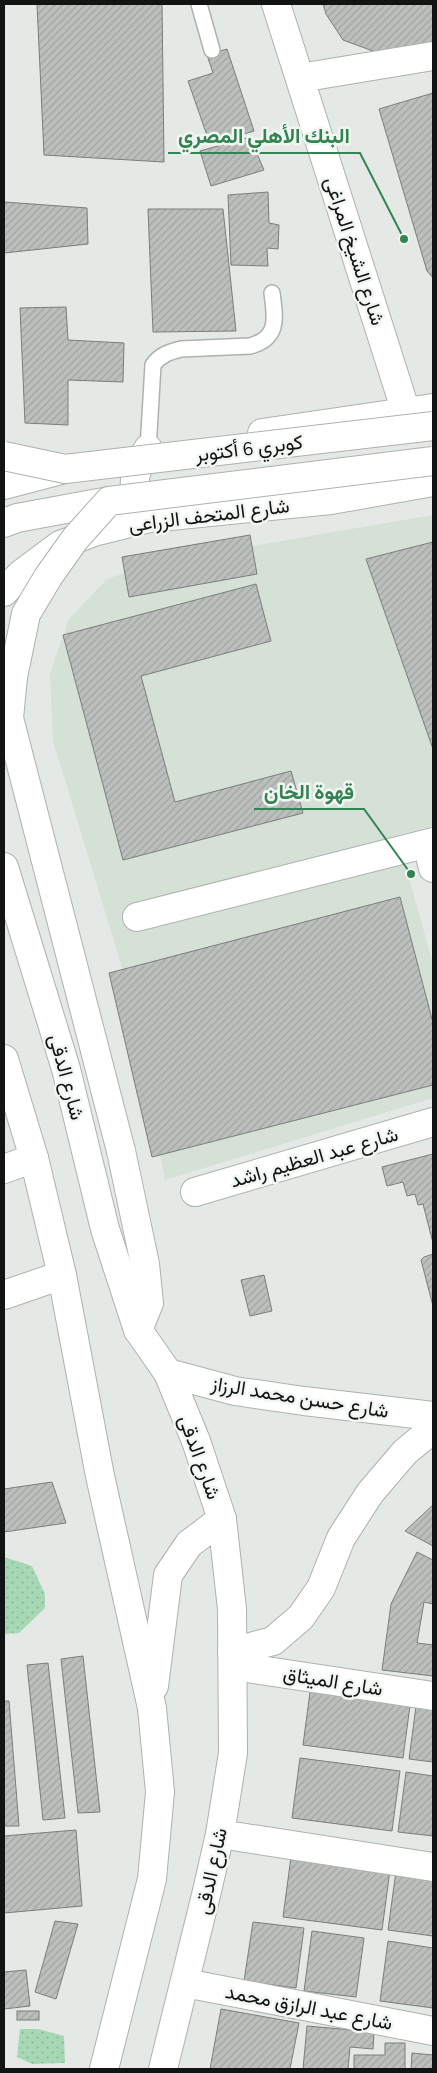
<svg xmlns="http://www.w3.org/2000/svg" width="437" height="2073" font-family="'Zilla Slab',Vazirmatn,serif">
<defs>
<pattern id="grass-dots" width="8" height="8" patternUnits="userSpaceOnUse" patternTransform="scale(1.25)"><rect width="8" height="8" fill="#a7d8b5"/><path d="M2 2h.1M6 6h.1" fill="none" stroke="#8fb89b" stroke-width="1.8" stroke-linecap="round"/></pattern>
<pattern id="building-hatch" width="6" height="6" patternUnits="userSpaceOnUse" patternTransform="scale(1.25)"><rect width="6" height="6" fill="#bcc0bd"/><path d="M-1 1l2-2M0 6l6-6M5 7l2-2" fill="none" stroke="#a1a4a2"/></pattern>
</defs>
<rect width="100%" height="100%" fill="#e4e9e5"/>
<polygon fill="#d5e0d7" points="433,515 433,826 397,835 433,964 433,1098 165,1180 129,990 53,741 50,673 69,619 106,580 143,565"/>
<g fill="url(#grass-dots)">
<polygon points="4,1557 32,1566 45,1594 45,1608 19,1633 4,1634"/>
<polygon points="20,2029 38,2029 64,2036 65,2063 32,2064 17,2057"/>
</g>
<g fill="url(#building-hatch)" stroke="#7a7e7b">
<polygon points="37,4 162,4 164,162 44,155"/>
<polygon points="323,4 433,4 433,44 381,54 343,40 326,14"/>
<polygon points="227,49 254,131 210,144 188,81 213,73 207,55"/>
<polygon points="433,93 433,278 427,271 379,109"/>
<polygon points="250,137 264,170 211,186 200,151"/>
<polygon points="268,192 269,223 279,225 278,249 267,248 268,266 231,265 228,195"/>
<polygon points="4,202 87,208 88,244 4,253"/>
<polygon points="148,209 223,209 236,331 153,332"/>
<polygon points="66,307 68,340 124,343 123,382 68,380 68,425 25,423 20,308"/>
<polygon points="250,535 257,574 129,597 122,557"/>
<polygon points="433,542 433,749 366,559"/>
<polygon points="256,584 271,641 141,676 175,802 291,771 303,813 123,860 63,635"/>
<polygon points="400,897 433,1023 433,1085 152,1157 109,973"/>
<polygon points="433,1154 433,1243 423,1204 418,1205 415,1194 407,1196 403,1182 387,1186 382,1167"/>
<polygon points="433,1254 433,1306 421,1260 424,1257"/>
<polygon points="264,1275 272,1311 250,1316 241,1280"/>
<polygon points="52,1482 66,1523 4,1532 4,1489"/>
<polygon points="433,1505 433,1546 405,1531"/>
<polygon points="417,1552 433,1560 433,1604 424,1602 417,1643 433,1645 433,1676 382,1670 391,1604"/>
<polygon points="83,1656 100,1812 78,1813 61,1659"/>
<polygon points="48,1663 65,1818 43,1820 27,1665"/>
<polygon points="311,1685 411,1698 403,1758 303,1745"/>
<polygon points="417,1699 433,1702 433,1762 409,1759"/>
<polygon points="4,1701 9,1701 19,1826 4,1826"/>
<polygon points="300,1758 400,1771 392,1831 292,1818"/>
<polygon points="406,1772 433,1776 433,1836 398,1832"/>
<polygon points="76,1830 82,1906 4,1913 4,1836"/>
<polygon points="291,1857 390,1870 382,1930 283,1917"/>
<polygon points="396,1871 433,1876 433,1936 388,1930"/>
<polygon points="55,1921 78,1924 56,1999 35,1992"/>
<polygon points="253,1922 304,1928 296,1988 244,1981"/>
<polygon points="312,1931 364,1938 356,1997 304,1991"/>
<polygon points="388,1941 433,1948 433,2008 380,2001"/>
<polygon points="26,1970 30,2006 4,2009 4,1972"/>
<polygon points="221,2009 299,2023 290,2069 210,2069"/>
<rect x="17" y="2011" width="22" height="9"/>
<polygon points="307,2026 374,2032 373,2049 350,2047 348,2069 303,2069"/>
<polygon points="385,2043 405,2043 405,2069 354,2069 354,2055 385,2055"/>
<polygon points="412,2053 433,2055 433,2069 411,2069"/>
</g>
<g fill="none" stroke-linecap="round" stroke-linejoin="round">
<g stroke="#aeb2af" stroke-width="18">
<g id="lane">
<polyline points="199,4 212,50"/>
<path d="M148,449L153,365C160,355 169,352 181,349L250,346C280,338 275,317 272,293"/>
</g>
</g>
<g stroke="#aeb2af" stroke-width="30">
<g id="street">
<polyline points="276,4 406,412"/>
<polyline points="300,78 433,56"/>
<polyline points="427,844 433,868"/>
<polyline points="137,917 433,842"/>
<polyline points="4,1169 34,1158"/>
<polyline points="195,1192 433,1122"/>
<polyline points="4,1295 62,1275"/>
<polyline points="168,1373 235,1391 304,1401 433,1416"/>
<polyline points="232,1652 273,1641 301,1617 321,1588 341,1538 370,1493 405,1452 433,1429"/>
<polyline points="233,1666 433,1696"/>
<polyline points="220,1834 433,1867"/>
<polyline points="185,1983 433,2031"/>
</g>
</g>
<g stroke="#aeb2af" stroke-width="30">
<g id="secondary">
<polyline points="262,433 433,408"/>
<path d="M148,449C130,476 130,492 150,517"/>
<polyline points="4,592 20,575 60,545 94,532 150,518 331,500 433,482"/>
<polyline points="4,867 66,1069 105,1229 138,1330 168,1373 196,1441 222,1519 232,1609 233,1753 220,1834 207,1891 163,2069"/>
<polyline points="4,1059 34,1158 62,1275 100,1476 152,1708 160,1792 152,1879 104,2069"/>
<polyline points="154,1686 168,1575 189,1544 222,1519"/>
</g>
</g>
<g stroke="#aeb2af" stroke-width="30">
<g id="highway">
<polyline points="4,485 65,469"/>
<polyline points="4,523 17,518 109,501"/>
<polyline points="121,1151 145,1264 149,1303 138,1330"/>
</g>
</g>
<use href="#lane" stroke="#fff" stroke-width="15"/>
<use href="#street" stroke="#fff" stroke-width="28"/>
<use href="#secondary" stroke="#fff" stroke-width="28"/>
<use href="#highway" stroke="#fff" stroke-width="28"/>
<g stroke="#aeb2af" stroke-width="30" stroke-linecap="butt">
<g id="highway-bridge">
<polyline points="4,456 65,469 433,426"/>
<polyline points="121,1151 9,718 13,677 26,614 48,577 75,539 109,501 433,461"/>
</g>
</g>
<use href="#highway-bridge" stroke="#fff" stroke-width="28"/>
</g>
<g text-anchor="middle" stroke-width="5" stroke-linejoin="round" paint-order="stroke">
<g font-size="20" fill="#121413" stroke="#f2f6f3">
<text transform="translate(355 251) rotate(72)" y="7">شارع الشيخ المراغى</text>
<text transform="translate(249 448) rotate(-7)" y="7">كوبري 6 أكتوبر</text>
<text transform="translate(209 515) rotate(-7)" y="7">شارع المتحف الزراعى</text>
<text transform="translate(67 1077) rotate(75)" y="7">شارع الدقى</text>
<text transform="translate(314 1157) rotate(-16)" y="7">شارع عبد العظيم راشد</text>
<text transform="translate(300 1397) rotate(9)" y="7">شارع حسن محمد الرزاز</text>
<text transform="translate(200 1457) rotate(70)" y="7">شارع الدقى</text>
<text transform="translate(333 1681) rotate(9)" y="7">شارع الميثاق</text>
<text transform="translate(211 1871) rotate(-78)" y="7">شارع الدقى</text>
<text transform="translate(309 2007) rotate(11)" y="7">شارع عبد الرازق محمد</text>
</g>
</g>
<path fill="none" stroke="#348353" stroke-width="2" d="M404 239L360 153H168M411 874L364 809H254"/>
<g fill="#348353" stroke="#f2f6f3" stroke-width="2">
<circle cx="404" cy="239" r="5"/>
<circle cx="411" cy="874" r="5"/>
</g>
<g font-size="21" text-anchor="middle" font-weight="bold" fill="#348353" stroke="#f2f6f3" stroke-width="5" stroke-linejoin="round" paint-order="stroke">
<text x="264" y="143">البنك الأهلي المصري</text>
<text x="309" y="799">قهوة الخان</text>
</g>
<rect width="437" height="2073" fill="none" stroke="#121413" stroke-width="10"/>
</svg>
